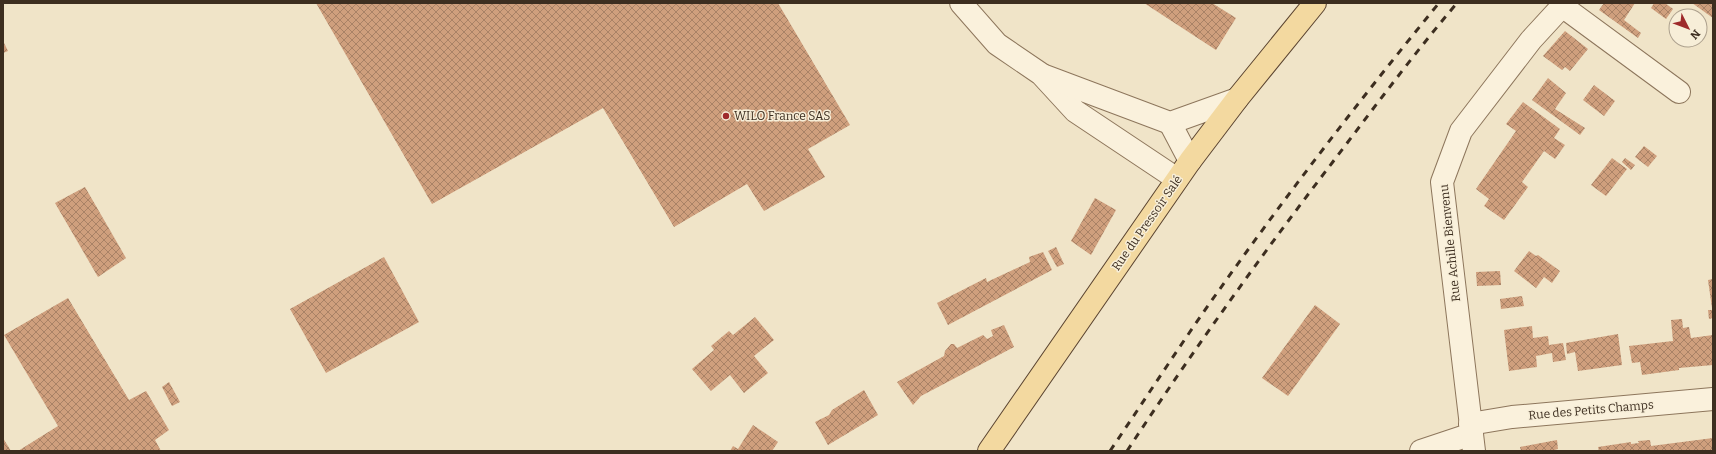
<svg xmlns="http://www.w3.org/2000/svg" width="1716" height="454" font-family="Bitter,serif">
<defs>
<pattern id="building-cross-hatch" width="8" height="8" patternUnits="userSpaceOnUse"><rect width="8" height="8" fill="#cf9f7d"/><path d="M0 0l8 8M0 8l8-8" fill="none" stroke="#a98266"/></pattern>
</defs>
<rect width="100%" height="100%" fill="#f0e4c8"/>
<g fill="url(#building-cross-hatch)">
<polygon points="316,3 778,3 850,125 808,149 825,177 764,211 747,184 674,227 603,108 432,204"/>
<polygon points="1144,3 1212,3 1236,18 1216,50"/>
<polygon points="1604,3 1635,3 1624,20 1641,33 1638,38 1599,10"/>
<polygon points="1654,3 1665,3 1673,9 1666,19 1651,8"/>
<polygon points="1692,3 1713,3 1713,18"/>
<polygon points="1565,31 1588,49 1570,71 1565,67 1562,70 1543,56"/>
<polygon points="3,41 8,51 3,53"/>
<polygon points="1548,78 1566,93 1555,109 1585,128 1580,135 1532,100"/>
<polygon points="1594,85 1615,101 1604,116 1583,100"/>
<polygon points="1523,102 1560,129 1554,138 1565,145 1555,159 1544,151 1522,182 1528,187 1504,220 1484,206 1489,199 1476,189 1516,131 1506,124"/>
<polygon points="1644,146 1657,156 1648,167 1635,157"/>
<polygon points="1612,158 1627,169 1606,196 1591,185"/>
<polygon points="1625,158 1635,165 1631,170 1622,162"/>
<polygon points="85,187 126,258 98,277 55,203"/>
<polygon points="1095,198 1116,210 1091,255 1071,241"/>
<polygon points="1056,247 1064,264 1057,267 1048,251"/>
<polygon points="1529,251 1536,256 1538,255 1560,271 1552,283 1544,277 1536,288 1514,271"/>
<polygon points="1043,252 1052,270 948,325 937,303 986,278 987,282 1030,262 1029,257"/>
<polygon points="384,257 419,322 326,373 290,309"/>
<polygon points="1500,271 1501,285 1477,286 1476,272"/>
<polygon points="1713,279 1713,308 1712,308 1708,280"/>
<polygon points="1522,296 1524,306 1501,309 1500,299"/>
<polygon points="68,298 129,400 146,391 169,430 155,440 161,451 18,451 58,426 4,335"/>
<polygon points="1315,305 1340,324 1288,396 1262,378"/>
<polygon points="1708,310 1713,310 1713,318 1709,319"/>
<polygon points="755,317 774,340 754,356 768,373 744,393 730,375 711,391 692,369 714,350 711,346 729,331 733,335"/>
<polygon points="1682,319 1683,328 1689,327 1691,338 1713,335 1713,365 1679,368 1679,370 1642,375 1640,362 1632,363 1629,346 1673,341 1671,320"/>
<polygon points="1004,325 1014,347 921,396 913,405 897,382 944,356 945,351 951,344 954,344 957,348 983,335 987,339 993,336 991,330"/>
<polygon points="1532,326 1533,338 1548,336 1549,345 1563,343 1566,360 1553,362 1552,353 1536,356 1537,367 1509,371 1504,330"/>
<polygon points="1618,334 1622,365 1578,371 1575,352 1567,354 1566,343"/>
<polygon points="169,382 180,402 172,406 162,387"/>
<polygon points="864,390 878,415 828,445 815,422 829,415 832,410"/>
<polygon points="753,425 778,442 772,451 730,451 733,446 738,449"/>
<polygon points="3,438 11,451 3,451"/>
<polygon points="1713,438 1713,451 1599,451 1598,447 1631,442 1631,444 1639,443 1638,441 1650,440 1651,446"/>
<polygon points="1557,440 1558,449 1551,451 1521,451 1520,447"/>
</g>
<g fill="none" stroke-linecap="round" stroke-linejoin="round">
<g stroke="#8d765c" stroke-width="24">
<g id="minor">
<polyline points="961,3 997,44 1041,74 1075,111 1177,179"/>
<polyline points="1562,6 1679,92"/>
<polyline points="1045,76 1170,123 1237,99"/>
<polyline points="1170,123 1190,161"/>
<polyline points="1470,424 1512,417 1713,399"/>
<polyline points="1421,451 1472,434"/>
<polyline points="1474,451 1442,182 1461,131 1531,40 1565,3"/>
</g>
</g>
<g stroke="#5b4430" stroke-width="24">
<polyline id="major" points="989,451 1190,161 1237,99 1315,3"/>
</g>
<use href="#minor" stroke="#faf1dc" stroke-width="22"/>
<use href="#major" stroke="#f3d9a0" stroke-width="22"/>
<g stroke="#3d2e20" stroke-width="3" stroke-dasharray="7 7" stroke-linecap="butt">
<path d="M1110,451C1146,398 1180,345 1217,293C1287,194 1362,97 1439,3"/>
<path d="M1127,451C1192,352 1260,257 1332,163C1373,109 1413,55 1457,3"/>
</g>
</g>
<circle fill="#9e2a2b" stroke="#f7eed8" stroke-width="1.5" cx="726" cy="116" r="4"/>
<g text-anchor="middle" stroke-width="3" stroke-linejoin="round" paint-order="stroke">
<g font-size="12" fill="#3d2e20" stroke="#f7eed8" text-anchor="start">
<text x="734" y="120">WILO France SAS</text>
</g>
<g font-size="12" fill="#3d2e20" stroke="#f7eed8">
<text transform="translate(1147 223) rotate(-55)" y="4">Rue du Pressoir Salé</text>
<text transform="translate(1450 243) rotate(-96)" y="4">Rue Achille Bienvenu</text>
<text transform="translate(1591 410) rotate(-5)" y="4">Rue des Petits Champs</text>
</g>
</g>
<rect width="1716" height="454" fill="none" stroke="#3d2e20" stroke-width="8"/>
<g transform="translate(1688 28) rotate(132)"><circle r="19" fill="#f7eed8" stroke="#ada18e"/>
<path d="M0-3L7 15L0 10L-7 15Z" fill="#9e2a2b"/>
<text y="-6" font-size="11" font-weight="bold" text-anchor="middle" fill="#3d2e20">N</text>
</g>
</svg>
